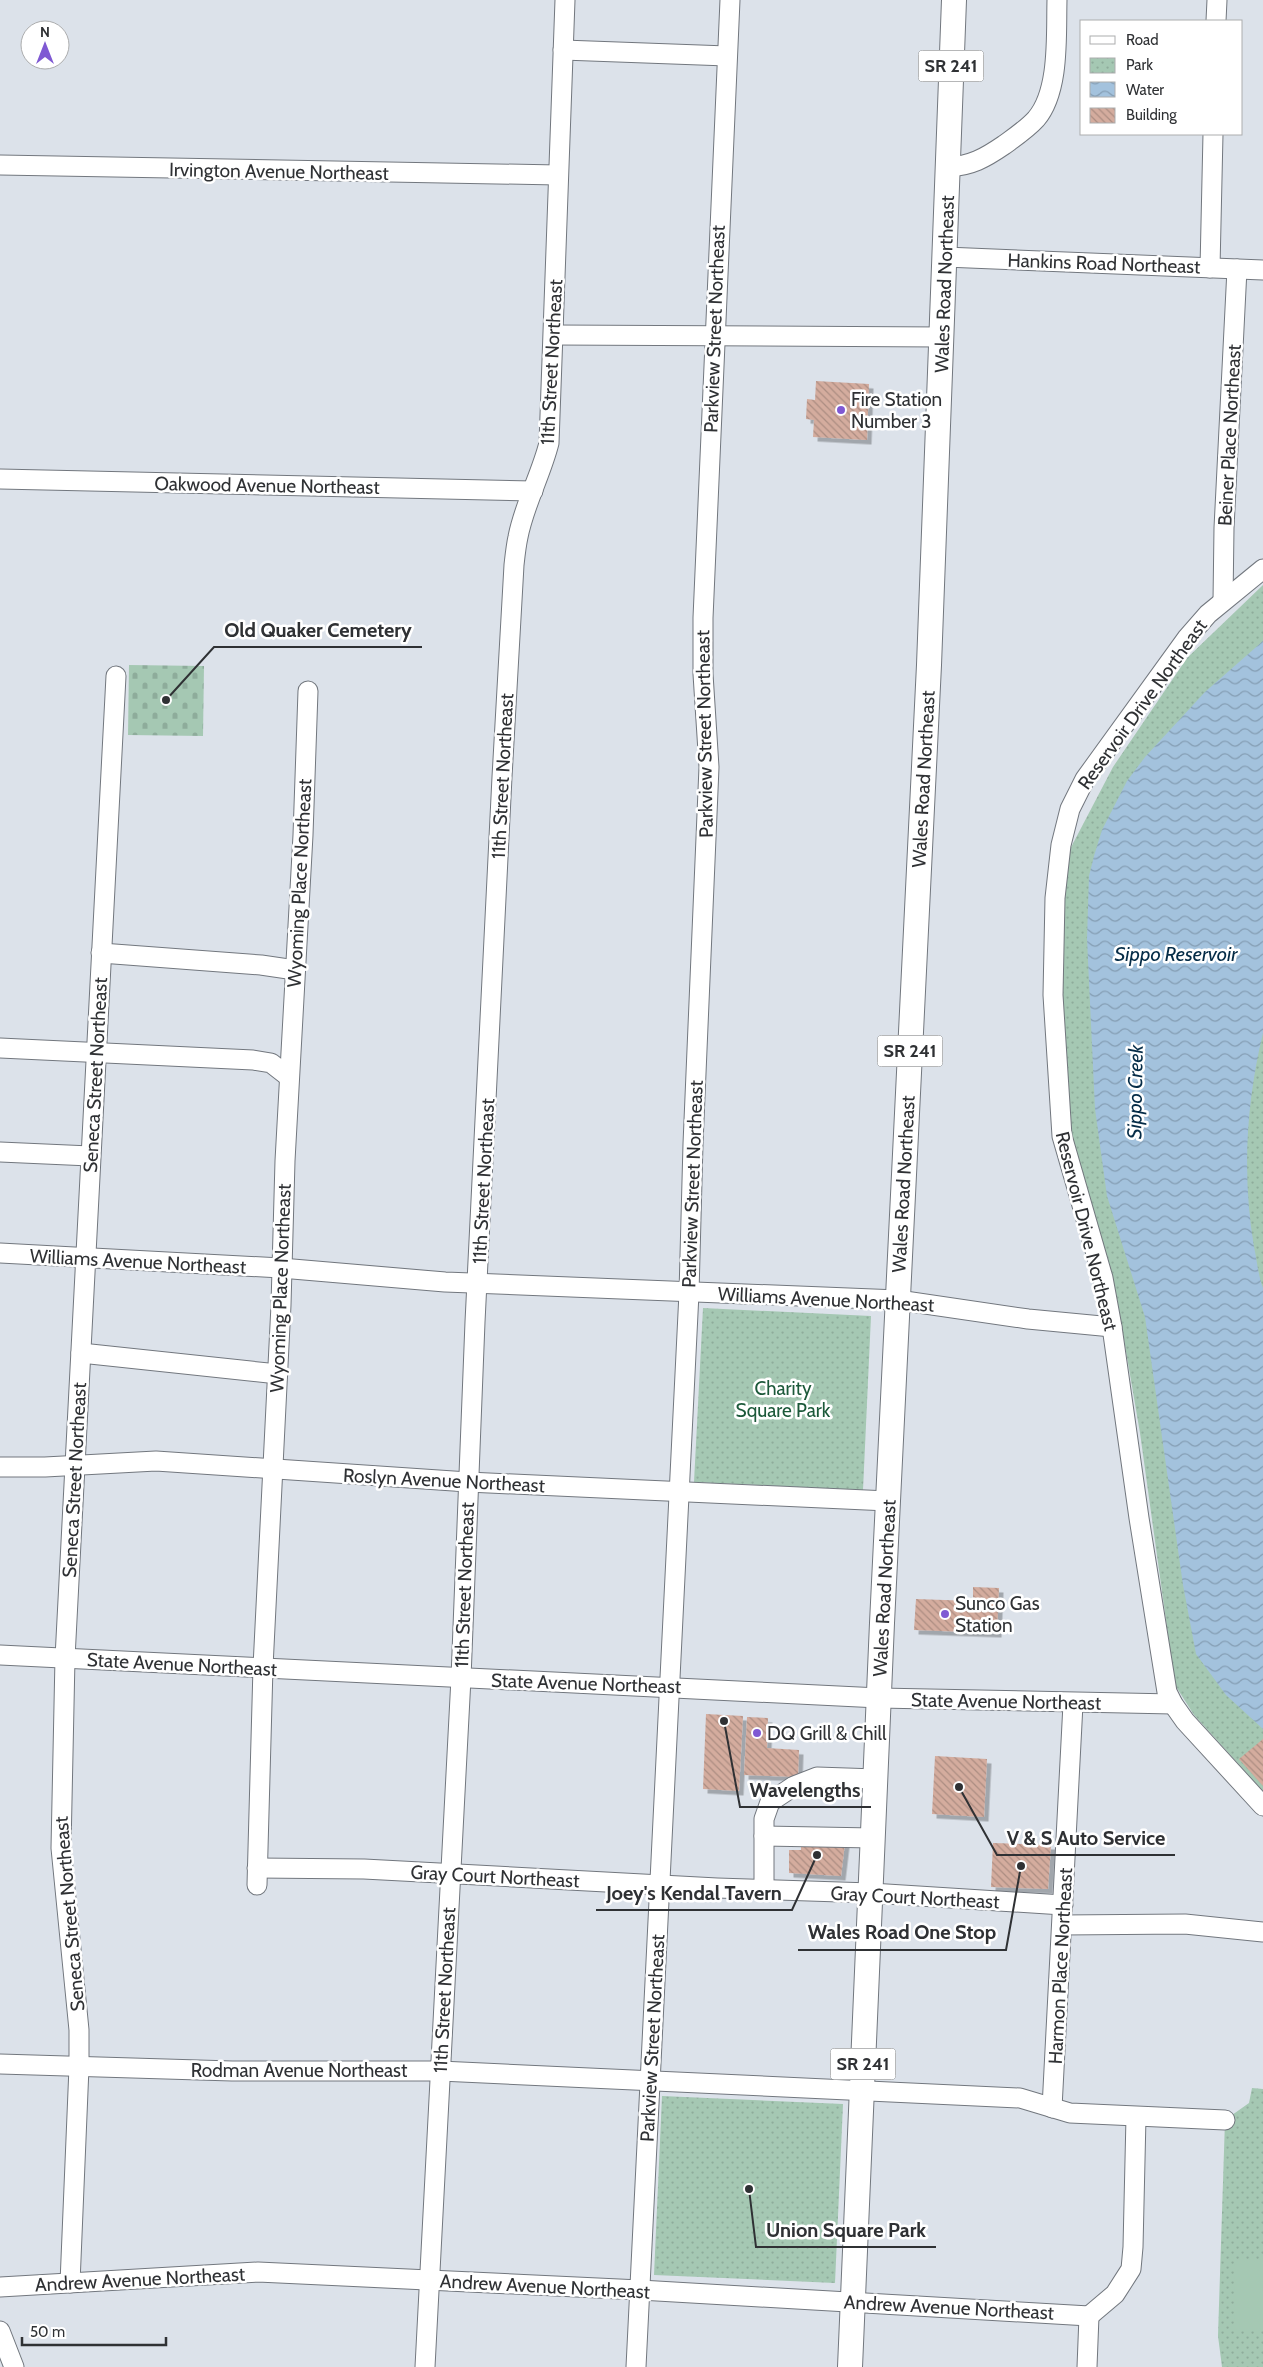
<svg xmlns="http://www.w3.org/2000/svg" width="1263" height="2367" font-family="Cabin,sans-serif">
<defs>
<pattern id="cemetery-stones" width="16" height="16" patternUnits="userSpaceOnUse" patternTransform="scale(1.25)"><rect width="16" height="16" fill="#a5c8b3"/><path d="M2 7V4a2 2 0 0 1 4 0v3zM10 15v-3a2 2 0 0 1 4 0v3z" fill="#8eac9b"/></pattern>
<pattern id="park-dots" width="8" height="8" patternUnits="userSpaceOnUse" patternTransform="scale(1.25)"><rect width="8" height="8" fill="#a5c8b3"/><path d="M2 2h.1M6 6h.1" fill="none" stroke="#8eac9b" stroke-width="1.8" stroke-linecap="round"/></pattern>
<pattern id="water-waves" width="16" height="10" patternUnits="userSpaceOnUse" patternTransform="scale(1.25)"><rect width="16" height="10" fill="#a3c2dd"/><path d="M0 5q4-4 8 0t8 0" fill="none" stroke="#859eb4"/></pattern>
<pattern id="building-back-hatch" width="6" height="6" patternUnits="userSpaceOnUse" patternTransform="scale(1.25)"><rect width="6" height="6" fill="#d4ac9e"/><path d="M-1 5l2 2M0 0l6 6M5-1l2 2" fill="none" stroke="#ac8d82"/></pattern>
<filter id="shadow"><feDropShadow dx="4.5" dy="4.5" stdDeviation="0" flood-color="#0004"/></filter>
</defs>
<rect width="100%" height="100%" fill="#dce2ea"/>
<polygon fill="url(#cemetery-stones)" points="129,665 204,666 203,736 128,735"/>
<g fill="url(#park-dots)">
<polygon points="1263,585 1263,1791 1194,1715 1175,1685 1140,1433 1116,1293 1082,1188 1072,1144 1065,1068 1061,958 1068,853 1113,767 1187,658"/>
<polygon points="703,1308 871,1316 863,1490 694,1482"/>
<polygon points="1252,2088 1263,2089 1263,2367 1222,2367 1218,2336 1225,2120 1249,2103"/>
<polygon points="662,2096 843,2104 835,2283 654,2275"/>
</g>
<polygon fill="#a5c8b3" points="1235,2260 1263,2260 1263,2329 1234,2329"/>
<path fill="url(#water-waves)" d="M1263,641V1033C1246,1103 1242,1176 1254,1247C1257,1260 1258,1275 1263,1288V1729L1226,1695L1196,1654L1183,1585L1145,1317L1107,1196L1095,1109L1087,939L1089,876L1094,856L1102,830L1127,781L1145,757L1205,692Z"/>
<g fill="url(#building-back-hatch)" filter="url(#shadow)">
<polygon points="816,381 869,384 867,440 813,437 814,420 806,419 807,399 815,400"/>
<polygon points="973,1587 999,1588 997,1633 914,1630 916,1599 973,1601"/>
<polygon points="706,1714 743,1716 739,1791 703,1789"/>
<polygon points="747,1717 768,1718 767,1748 799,1750 798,1777 744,1775"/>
<polygon points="1263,1739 1263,1786 1239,1759"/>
<polygon points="935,1756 987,1759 984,1817 932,1814"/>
<polygon points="801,1841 845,1843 841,1876 789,1873 789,1850 801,1850"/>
<polygon points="993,1843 1051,1845 1048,1889 991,1887"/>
</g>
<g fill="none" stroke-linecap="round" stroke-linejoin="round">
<g stroke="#72777e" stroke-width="21">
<g id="minor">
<polyline points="1216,21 1217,0"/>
<polyline points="563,50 727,56"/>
<polyline points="0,165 558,175"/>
<path d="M948,167C971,166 985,158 1004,145C1015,137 1027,129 1036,119C1060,91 1056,35 1057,0"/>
<polyline points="945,257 1263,270"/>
<polyline points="1210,268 1213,134"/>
<polyline points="554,335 942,337"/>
<polyline points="0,479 533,491"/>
<polyline points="1263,569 1208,614 1187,638 1085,779 1070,809 1061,845 1055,898 1053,995 1062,1136 1103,1278 1112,1327 1139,1518 1167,1692 1173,1704 1185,1721 1263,1806"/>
<polyline points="1223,601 1224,528 1237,269"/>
<polyline points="101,953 261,965 295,970"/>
<polyline points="0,1048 253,1060 271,1063 289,1077"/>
<polyline points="0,1152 90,1156"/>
<polyline points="0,1253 281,1268 445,1282 898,1300 1028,1319 1112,1327"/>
<polyline points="81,1353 278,1374"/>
<polyline points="0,1467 45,1467 156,1461 468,1482 888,1501"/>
<polyline points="0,1655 879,1698 1173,1704"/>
<polyline points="764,1836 873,1838"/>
<polyline points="257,1868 364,1869 717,1888 871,1893 1063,1905"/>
<polyline points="257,1885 263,1667 281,1305 285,1161 303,835 308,691"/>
<polyline points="764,1890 764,1819 770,1802 794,1786 817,1777 876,1779"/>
<polyline points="1062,1925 1185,1924 1263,1932"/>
<polyline points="0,2064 232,2071 440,2071 1020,2098 1070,2113 1225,2120"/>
<polyline points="1052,2108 1073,1704"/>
<polyline points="70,2283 79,2067 79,2030 61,1848 65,1658 116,676"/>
<polyline points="0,2287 258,2272 640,2290 1089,2316"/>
<polyline points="1089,2316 1115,2294 1131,2269 1133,2247 1136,2117"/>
<polyline points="0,2331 14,2367"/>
<path d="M425,2367L461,1678L475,1322L502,777L514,565C515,556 516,546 518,537C524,505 541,475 549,443L565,0"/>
<polyline points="636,2367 689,1293 693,1144 709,767 703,674 703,618 730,0"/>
<polyline points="1087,2367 1089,2316"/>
</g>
</g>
<g stroke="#72777e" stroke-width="26">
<polyline id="major" points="850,2367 882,1623 929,665 954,0"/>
</g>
<use href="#minor" stroke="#fff" stroke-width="19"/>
<use href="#major" stroke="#fff" stroke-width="24"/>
</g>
<g fill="#7f59d3" stroke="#fff" stroke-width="2">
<circle cx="841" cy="410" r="5"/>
<circle cx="945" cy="1614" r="5"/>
<circle cx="757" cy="1733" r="5"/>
</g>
<g text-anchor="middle" stroke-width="5" stroke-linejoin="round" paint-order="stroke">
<g fill="#fff" stroke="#6d6f71" stroke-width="1">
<rect x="918.5" y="50.5" width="65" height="31" rx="4"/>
<rect x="877.5" y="1035.5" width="65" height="31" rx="4"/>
<rect x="830.5" y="2048.5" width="65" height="31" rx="4"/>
</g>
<g font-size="18" font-weight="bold" fill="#2f3134">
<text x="951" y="72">SR 241</text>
<text x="910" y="1057">SR 241</text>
<text x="863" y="2070">SR 241</text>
</g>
<g font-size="19" fill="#2f3134" stroke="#fff">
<text transform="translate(279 171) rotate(1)" y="7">Irvington Avenue Northeast</text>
<text transform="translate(1104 263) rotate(2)" y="7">Hankins Road Northeast</text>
<text transform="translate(944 284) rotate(-88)" y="7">Wales Road Northeast</text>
<text transform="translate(714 329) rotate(-88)" y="7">Parkview Street Northeast</text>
<text transform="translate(551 362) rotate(-87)" y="7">11th Street Northeast</text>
<text transform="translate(1229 435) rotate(-87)" y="7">Beiner Place Northeast</text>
<text transform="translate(267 485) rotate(1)" y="7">Oakwood Avenue Northeast</text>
<text transform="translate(1142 704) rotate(-54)" y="7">Reservoir Drive Northeast</text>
<text transform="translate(704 734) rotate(-91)" y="7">Parkview Street Northeast</text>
<text transform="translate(502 776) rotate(-87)" y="7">11th Street Northeast</text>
<text transform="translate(923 779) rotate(-87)" y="7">Wales Road Northeast</text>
<text transform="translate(299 883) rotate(-87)" y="7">Wyoming Place Northeast</text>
<text transform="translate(95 1075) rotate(-87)" y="7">Seneca Street Northeast</text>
<text transform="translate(483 1181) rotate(-87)" y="7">11th Street Northeast</text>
<text transform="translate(692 1184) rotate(-88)" y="7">Parkview Street Northeast</text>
<text transform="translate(903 1184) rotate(-87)" y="7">Wales Road Northeast</text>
<text transform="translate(1087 1231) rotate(76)" y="7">Reservoir Drive Northeast</text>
<text transform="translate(138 1261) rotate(3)" y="7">Williams Avenue Northeast</text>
<text transform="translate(280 1288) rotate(-88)" y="7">Wyoming Place Northeast</text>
<text transform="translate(826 1299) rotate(3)" y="7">Williams Avenue Northeast</text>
<text transform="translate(74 1480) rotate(-87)" y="7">Seneca Street Northeast</text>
<text transform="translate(444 1480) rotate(3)" y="7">Roslyn Avenue Northeast</text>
<text transform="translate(464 1585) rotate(-88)" y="7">11th Street Northeast</text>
<text transform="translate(884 1588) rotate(-87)" y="7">Wales Road Northeast</text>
<text transform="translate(182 1664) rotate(3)" y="7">State Avenue Northeast</text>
<text transform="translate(586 1683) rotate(2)" y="7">State Avenue Northeast</text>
<text transform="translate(1006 1701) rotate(1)" y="7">State Avenue Northeast</text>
<text transform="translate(495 1876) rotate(3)" y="7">Gray Court Northeast</text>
<text transform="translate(915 1897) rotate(3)" y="7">Gray Court Northeast</text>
<text transform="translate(69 1914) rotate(-95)" y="7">Seneca Street Northeast</text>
<text transform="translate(1060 1966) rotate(-87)" y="7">Harmon Place Northeast</text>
<text transform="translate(444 1990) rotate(-87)" y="7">11th Street Northeast</text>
<text transform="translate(652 2038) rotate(-87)" y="7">Parkview Street Northeast</text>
<text x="299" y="2077">Rodman Avenue Northeast</text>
<text transform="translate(140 2279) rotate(-3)" y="7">Andrew Avenue Northeast</text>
<text transform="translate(545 2286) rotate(3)" y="7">Andrew Avenue Northeast</text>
<text transform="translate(949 2307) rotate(3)" y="7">Andrew Avenue Northeast</text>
</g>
<g font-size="19" fill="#2f3134" stroke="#fff" text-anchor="start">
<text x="851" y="406">Fire Station<tspan x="851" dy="22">Number 3</tspan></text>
<text x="955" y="1610">Sunco Gas<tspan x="955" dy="22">Station</tspan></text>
<text x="767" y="1740">DQ Grill &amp; Chill</text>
</g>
<g font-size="19" fill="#1c593a" stroke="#fff">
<text x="783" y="1395">Charity<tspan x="783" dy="22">Square Park</tspan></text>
</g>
<g font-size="20" font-style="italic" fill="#052c47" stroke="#fff">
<text x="1176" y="961">Sippo Reservoir</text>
<text transform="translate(1135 1092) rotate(-89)" y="7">Sippo Creek</text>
</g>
</g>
<path fill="none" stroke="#2f3134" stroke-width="2" d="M166 700L214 647H422M724 1721L740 1807H871M959 1787L997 1855H1175M817 1855L792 1910H596M1021 1866L1006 1950H798M749 2189L756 2247H936"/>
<g fill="#2f3134" stroke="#fff" stroke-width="2">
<circle cx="166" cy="700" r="5"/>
<circle cx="724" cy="1721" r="5"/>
<circle cx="959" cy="1787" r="5"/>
<circle cx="817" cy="1855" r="5"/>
<circle cx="1021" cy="1866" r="5"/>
<circle cx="749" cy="2189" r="5"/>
</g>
<g font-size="20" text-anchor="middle" font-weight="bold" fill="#2f3134" stroke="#fff" stroke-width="5" stroke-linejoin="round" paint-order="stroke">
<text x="318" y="637">Old Quaker Cemetery</text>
<text x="805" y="1797">Wavelengths</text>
<text x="1086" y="1845">V &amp; S Auto Service</text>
<text x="694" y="1900">Joey's Kendal Tavern</text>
<text x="902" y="1939">Wales Road One Stop</text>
<text x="846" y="2237">Union Square Park</text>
</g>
<rect x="1080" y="20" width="162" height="115" fill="#ffffff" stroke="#acadae"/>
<rect x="1090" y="36" width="25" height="8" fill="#ffffff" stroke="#acadae"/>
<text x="1126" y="45" font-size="15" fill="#2f3134">Road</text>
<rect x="1090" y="58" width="25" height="15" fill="url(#park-dots)" stroke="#acadae"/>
<text x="1126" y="70" font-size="15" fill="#2f3134">Park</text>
<rect x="1090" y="82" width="25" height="15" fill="url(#water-waves)" stroke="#acadae"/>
<text x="1126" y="95" font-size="15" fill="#2f3134">Water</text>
<rect x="1090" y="108" width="25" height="15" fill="url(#building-back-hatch)" stroke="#acadae"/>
<text x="1126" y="120" font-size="15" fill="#2f3134">Building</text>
<g transform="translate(45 45)"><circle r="24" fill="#ffffff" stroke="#acadae"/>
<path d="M0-4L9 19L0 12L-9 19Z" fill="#7f59d3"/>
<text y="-8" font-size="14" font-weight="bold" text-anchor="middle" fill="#2f3134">N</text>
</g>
<path d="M22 2337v8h144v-8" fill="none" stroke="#2f3134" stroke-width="2.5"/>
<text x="30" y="2337" font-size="15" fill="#2f3134" stroke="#ffffff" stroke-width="4" paint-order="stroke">50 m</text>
</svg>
